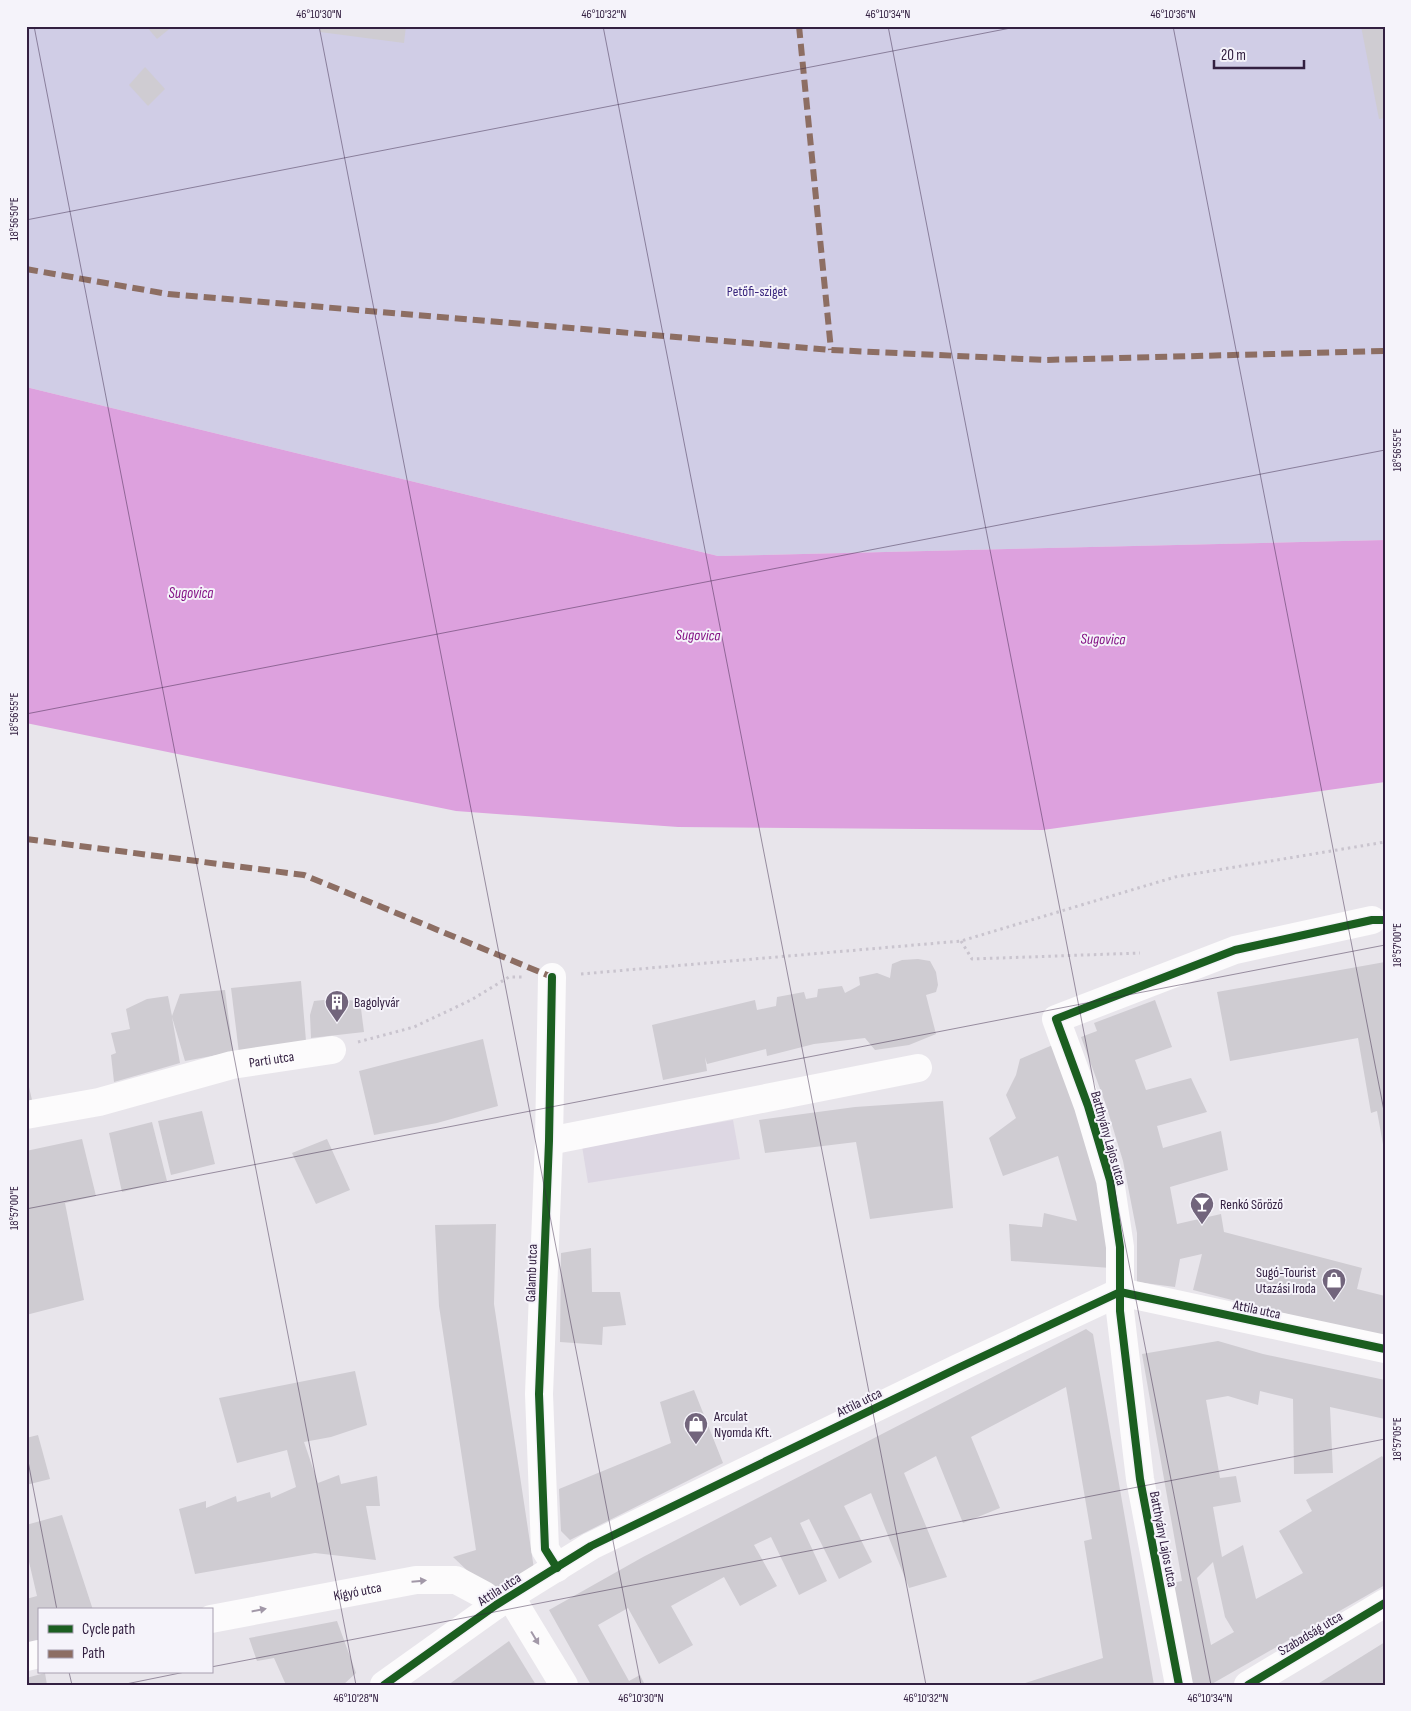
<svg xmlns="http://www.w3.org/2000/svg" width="1411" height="1711" font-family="'Sofia Sans Condensed',sans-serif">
<rect width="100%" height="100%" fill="#e8e5eb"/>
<polygon fill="#ddd7e3" points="733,1120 740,1159 588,1183 582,1146"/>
<polygon fill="#d0cde6" points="26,26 1385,26 1385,540 718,556 26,387"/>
<polygon fill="#dda1de" points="26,387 718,556 1385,540 1385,782 1043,830 678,827 456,811 26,723"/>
<g fill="#cfccd2" fill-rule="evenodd">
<polygon points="146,26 173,26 157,39"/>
<polygon points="321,26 406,26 404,43 320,32"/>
<polygon points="1361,26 1385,26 1385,118 1379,119"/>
<polygon points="145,67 165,89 148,106 129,85"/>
<polygon points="918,959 930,961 936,972 938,985 936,992 926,995 936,1034 909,1045 875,1050 865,1038 814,1044 767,1056 766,1049 707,1064 705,1057 707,1071 663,1080 652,1025 755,1000 757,1010 776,1006 777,997 804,992 806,999 817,997 818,989 842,986 845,993 860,985 859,977 877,973 890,978 892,964 902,960"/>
<polygon points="1385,962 1385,1150 1384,1150 1377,1111 1371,1113 1358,1038 1230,1061 1217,992"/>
<polygon points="301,981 306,1041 239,1053 231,988"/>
<polygon points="225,990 233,1052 185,1061 172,1017 180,1063 114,1082 111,1055 116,1053 111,1033 130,1029 126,1009 147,999 168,996 172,1016 180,994"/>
<polygon points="333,999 360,1001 364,1032 311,1038 310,1015 314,1001"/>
<polygon points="1155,1000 1172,1047 1135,1060 1146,1090 1191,1078 1207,1112 1157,1126 1163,1148 1221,1131 1228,1170 1170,1187 1177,1224 1221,1214 1224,1232 1362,1268 1357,1289 1385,1296 1385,1337 1346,1329 1193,1290 1202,1254 1180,1259 1175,1287 1137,1282 1137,1233 1123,1161 1106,1105 1081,1037 1097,1031 1094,1023"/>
<polygon points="483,1039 498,1106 437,1123 374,1135 359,1071"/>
<polygon points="1055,1044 1108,1214 1111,1268 1011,1261 1009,1224 1042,1227 1044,1213 1077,1221 1058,1156 1003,1176 989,1138 1016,1118 1006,1095 1016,1075 1020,1059"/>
<polygon points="26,1074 32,1100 26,1102"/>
<polygon points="943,1101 953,1208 870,1219 856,1142 765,1153 759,1120 855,1107"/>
<polygon points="202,1111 215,1164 171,1175 158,1121"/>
<polygon points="152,1122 167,1181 122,1192 109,1133"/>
<polygon points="82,1139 96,1196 65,1203 84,1300 26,1315 26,1151"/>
<polygon points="327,1139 350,1190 316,1204 292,1153"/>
<polygon points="496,1224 494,1304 534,1569 493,1595 453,1557 476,1550 439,1306 435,1225"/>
<polygon points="591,1248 592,1292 620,1292 626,1325 603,1327 602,1345 560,1342 561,1253"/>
<polygon points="1086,1329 1093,1334 1154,1685 1019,1685 1103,1658 1084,1541 1092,1539 1066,1387 971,1437 1000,1508 963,1523 936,1456 904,1473 947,1577 909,1588 871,1493 844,1506 872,1562 839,1579 809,1519 800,1523 827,1581 799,1595 771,1537 754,1545 777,1586 740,1606 724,1577 671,1606 693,1645 659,1664 628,1608 598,1625 629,1681 640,1675 645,1685 591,1685 549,1610 643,1557"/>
<path d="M1218,1341L1263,1354L1385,1380V1419L1330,1407L1333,1473L1294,1474L1293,1399L1260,1391L1258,1405L1228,1396L1206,1400L1220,1478L1236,1476L1241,1502L1213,1507L1222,1557L1243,1545L1256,1599L1303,1573L1279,1531L1312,1511L1306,1500L1382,1456L1385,1460V1585L1210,1685H1187L1166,1584L1182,1581L1142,1354ZM1213,1562L1225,1617L1234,1632L1211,1645L1197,1578Z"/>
<polygon points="355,1371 367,1425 331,1437 304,1442 318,1483 339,1475 341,1484 377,1476 380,1506 366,1506 376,1560 315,1553 195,1574 179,1509 206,1501 206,1508 236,1496 237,1502 270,1492 271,1498 296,1487 287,1450 237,1463 219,1398"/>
<polygon points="694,1390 723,1463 570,1540 561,1531 559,1489 671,1443 660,1402"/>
<polygon points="38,1435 50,1479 26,1485 26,1438"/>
<polygon points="62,1515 93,1610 39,1610 39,1640 28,1643 26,1638 26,1599 37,1596 26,1549 26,1525"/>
<polygon points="337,1621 356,1673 343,1685 286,1685 274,1658 257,1661 249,1638"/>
<polygon points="509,1641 536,1685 448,1685"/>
<polygon points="1385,1642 1385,1685 1316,1685"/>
<polygon points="45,1673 47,1685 26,1685 26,1678"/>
</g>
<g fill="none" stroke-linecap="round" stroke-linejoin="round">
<g stroke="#c9c4ce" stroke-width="3" stroke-dasharray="2.5 4" stroke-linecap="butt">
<polyline points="961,941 972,959 1140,953"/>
<polyline points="581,974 961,941 1175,877 1385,842"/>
<polyline points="358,1042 414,1027 471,1000 509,977 523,977"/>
</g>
<g stroke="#fcfbfc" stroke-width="28">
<polyline points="552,977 549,1141 539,1394 545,1549 557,1568"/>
<path id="s1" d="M26,1115L99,1102L232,1065L332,1050"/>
<polyline points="549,1141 918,1068"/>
<polyline points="510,1596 564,1685"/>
<path id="s2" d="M211,1619L416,1580H456L484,1595L496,1605"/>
<polyline points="26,1657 39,1654"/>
<polyline points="384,1685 496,1605 591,1546 958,1368 1120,1292 1385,1349"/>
<polyline points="1179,1685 1140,1479 1120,1311 1120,1247 1110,1180 1088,1106 1056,1019 1235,950 1372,920"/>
<polyline points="1248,1685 1385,1603"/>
</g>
<g stroke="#8d6e63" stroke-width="6" stroke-dasharray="12 6" stroke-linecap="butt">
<polyline points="799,26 831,350"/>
<polyline points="26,269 168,294 831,350 1045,360 1385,351"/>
<polyline points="26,839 304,875 552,977"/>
</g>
<g stroke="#f5f3fa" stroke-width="11">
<g id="cycleway">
<polyline points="552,977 549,1141 539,1394 545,1549 557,1568"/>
<polyline points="384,1685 496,1605 591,1546 958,1368 1120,1292 1385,1349"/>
<polyline points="1179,1685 1140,1479 1120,1311 1120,1247 1110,1180 1088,1106 1056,1019 1235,950 1372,920 1385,920"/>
<polyline points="1248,1685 1385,1603"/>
</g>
</g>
<use href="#cycleway" stroke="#1b5e20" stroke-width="8"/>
</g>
<defs><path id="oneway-solid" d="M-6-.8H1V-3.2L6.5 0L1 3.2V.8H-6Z" transform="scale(1.25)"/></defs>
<g fill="#a298a8">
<use href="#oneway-solid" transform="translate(419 1581) rotate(-5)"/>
<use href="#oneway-solid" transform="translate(259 1610) rotate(-11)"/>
<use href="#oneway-solid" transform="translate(535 1638) rotate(59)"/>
</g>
<path fill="none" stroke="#332041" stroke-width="1" stroke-opacity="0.45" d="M34,26L356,1685M319,26L641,1685M603,26L926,1685M888,26L1211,1685M1173,26L1385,1116M26,220L1021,26M26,714L1385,450M26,1209L1385,945M26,1451L57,1610M211,1667L1385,1439M69,1672L72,1685M121,1685L185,1672"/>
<defs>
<g id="building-pin" transform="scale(1.25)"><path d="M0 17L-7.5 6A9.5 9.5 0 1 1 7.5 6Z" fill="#72657c" stroke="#f5f3fa"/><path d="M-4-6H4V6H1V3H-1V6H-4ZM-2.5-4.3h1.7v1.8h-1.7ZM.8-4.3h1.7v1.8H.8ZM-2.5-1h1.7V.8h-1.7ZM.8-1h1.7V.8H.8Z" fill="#fff"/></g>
<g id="bar-pin" transform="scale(1.25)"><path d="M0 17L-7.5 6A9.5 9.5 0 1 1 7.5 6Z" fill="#72657c" stroke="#f5f3fa"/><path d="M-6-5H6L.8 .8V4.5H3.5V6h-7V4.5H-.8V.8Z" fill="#fff"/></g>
<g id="shop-pin" transform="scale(1.25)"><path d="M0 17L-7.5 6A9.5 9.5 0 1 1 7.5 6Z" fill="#72657c" stroke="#f5f3fa"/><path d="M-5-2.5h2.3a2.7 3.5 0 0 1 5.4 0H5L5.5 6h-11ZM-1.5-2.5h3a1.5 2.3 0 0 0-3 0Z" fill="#fff"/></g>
</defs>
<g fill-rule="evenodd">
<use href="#building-pin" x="337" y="1002"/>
<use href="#bar-pin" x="1202" y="1204"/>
<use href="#shop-pin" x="1334" y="1280"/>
<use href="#shop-pin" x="696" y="1424"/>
</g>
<g text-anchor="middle" stroke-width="4" stroke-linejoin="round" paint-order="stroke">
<g font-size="14" fill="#38257d" stroke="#f5f3fa">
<text x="757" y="296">Petőfi-sziget</text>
</g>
<g font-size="14" fill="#332041" stroke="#f5f3fa" text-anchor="start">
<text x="354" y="1007">Bagolyvár</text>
<text x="1220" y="1209">Renkó Söröző</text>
<text x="1316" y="1277" text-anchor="end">Sugó-Tourist<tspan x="1316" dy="16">Utazási Iroda</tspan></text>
<text x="714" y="1421">Arculat<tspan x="714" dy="16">Nyomda Kft.</tspan></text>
</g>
<g font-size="14" fill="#332041" stroke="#f5f3fa">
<text dy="5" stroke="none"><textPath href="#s1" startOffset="252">Parti utca</textPath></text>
<text transform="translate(1109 1138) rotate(74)" y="5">Batthyány Lajos utca</text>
<text transform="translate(531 1273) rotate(-88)" y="5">Galamb utca</text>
<text transform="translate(1257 1309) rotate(12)" y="5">Attila utca</text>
<text transform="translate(859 1402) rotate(-26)" y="5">Attila utca</text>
<text transform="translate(1164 1539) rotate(79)" y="5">Batthyány Lajos utca</text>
<text transform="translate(499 1589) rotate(-33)" y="5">Attila utca</text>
<text dy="5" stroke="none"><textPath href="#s2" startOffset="149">Kígyó utca</textPath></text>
<text transform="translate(1310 1633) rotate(-31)" y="5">Szabadság utca</text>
</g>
<g font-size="15" font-style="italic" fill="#841285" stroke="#f5f3fa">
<text x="191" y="598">Sugovica</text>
<text transform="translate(698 635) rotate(1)" y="5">Sugovica</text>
<text transform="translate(1103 639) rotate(1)" y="5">Sugovica</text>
</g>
</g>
<rect width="1411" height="1711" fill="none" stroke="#f5f3fa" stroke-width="55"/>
<rect x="38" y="1608" width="175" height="65" fill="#f5f3fa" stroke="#a79fb0"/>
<rect x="48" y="1625" width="25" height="8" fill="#1b5e20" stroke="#a79fb0"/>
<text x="82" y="1634" font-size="15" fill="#332041">Cycle path</text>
<rect x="48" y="1650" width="25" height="8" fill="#8d6e63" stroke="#a79fb0"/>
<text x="82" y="1658" font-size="15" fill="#332041">Path</text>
<path d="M1214 60v8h90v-8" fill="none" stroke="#332041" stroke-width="2.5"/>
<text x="1221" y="60" font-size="15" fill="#332041" stroke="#f5f3fa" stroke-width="4" paint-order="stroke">20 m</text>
<rect x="28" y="28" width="1356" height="1656" fill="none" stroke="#332041" stroke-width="2"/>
<g font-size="12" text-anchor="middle" fill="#332041">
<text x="319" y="18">46°10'30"N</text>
<text x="604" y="18">46°10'32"N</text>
<text x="888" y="18">46°10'34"N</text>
<text x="1173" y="18">46°10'36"N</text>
<text transform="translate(14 219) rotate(-90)" y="4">18°56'50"E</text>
<text transform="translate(1397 450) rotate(-90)" y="4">18°56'55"E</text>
<text transform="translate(14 714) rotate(-90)" y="4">18°56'55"E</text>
<text transform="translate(1397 945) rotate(-90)" y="4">18°57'00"E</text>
<text transform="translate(14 1208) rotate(-90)" y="4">18°57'00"E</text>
<text transform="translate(1397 1439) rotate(-90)" y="4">18°57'05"E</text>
<text x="356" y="1702">46°10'28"N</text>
<text x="641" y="1702">46°10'30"N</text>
<text x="926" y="1702">46°10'32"N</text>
<text x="1210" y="1702">46°10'34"N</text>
</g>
</svg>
